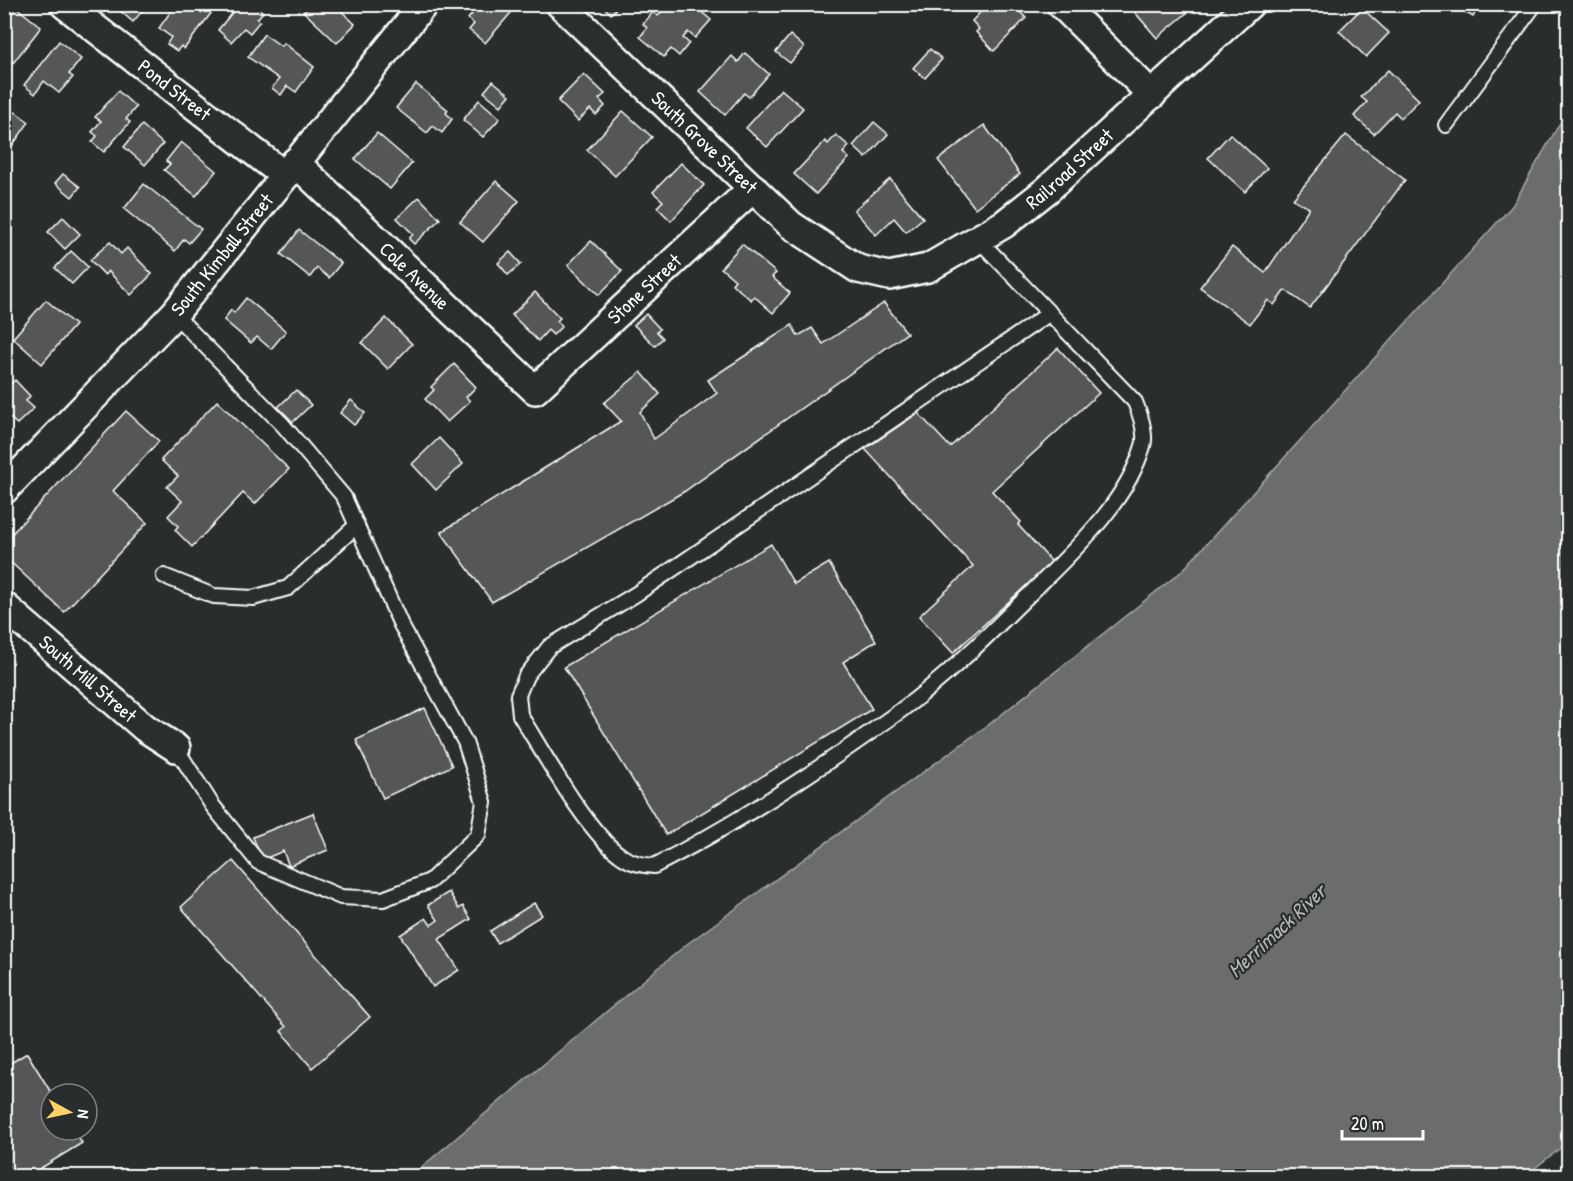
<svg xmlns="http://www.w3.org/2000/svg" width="1573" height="1181" font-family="'Patrick Hand',sans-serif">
<rect width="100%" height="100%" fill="#2a2d2e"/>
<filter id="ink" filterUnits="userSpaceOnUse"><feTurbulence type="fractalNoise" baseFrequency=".0167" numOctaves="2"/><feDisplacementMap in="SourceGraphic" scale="12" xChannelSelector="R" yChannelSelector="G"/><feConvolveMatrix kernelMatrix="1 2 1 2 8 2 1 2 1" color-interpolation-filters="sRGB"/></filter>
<g filter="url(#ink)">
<polygon fill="#6a6c6d" stroke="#a6a7a7" stroke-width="1.5" points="1568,109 1568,1142 1525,1176 411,1176 687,944 992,722 1182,571 1512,206"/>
<g fill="#555758" stroke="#fff" stroke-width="1.5">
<polygon points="112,4 148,4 133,22"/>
<polygon points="176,4 218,4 184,49 181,46 177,51 167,44 171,37 159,28"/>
<polygon points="239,4 254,4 263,12 257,19 260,21 250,33 244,28 231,42 218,30"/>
<polygon points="311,4 334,4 355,24 337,43 304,12"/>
<polygon points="480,4 513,4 516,7 485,43 469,30 474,24 468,19"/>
<polygon points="601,4 620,4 611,14"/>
<polygon points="668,4 692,4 711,20 695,38 688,32 683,38 689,43 679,56 671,49 664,57 640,37 647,28 643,24 653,12 658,16"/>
<polygon points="988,4 1012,4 1026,18 994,51 976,32 979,29 972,21"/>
<polygon points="1138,4 1181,4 1188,12 1157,38 1132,9"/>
<polygon points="1451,4 1480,4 1473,17"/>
<polygon points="16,7 41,27 13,63 4,56 4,21"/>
<polygon points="1362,8 1389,33 1366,57 1339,31"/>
<polygon points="264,34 281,46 284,43 314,67 296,92 287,86 281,95 272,88 279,79 248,57"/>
<polygon points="790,35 804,47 790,63 776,52"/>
<polygon points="59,41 81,59 69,74 73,77 59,93 44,81 35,94 24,85"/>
<polygon points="930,49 942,59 925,78 913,68"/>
<polygon points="745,53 769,74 749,97 744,93 725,115 700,92 732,56 738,62"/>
<polygon points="1388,70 1419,100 1401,118 1395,112 1374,134 1354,116 1367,102 1361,97"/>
<polygon points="584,74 605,94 599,99 605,106 596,115 590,109 578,121 558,101"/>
<polygon points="493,81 510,95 501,106 484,92"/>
<polygon points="416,84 448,110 446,113 452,119 442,133 433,126 427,133 396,108"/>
<polygon points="781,89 803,108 767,147 746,128"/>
<polygon points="118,91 136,107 126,119 130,122 104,152 92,142 97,136 92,132 101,121 95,117"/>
<polygon points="479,100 500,118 483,137 463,120"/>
<polygon points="4,104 29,122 12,146 4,141"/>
<polygon points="623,111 652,137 615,176 587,150"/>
<polygon points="874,122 888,134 866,158 853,146"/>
<polygon points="142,125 163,144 145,165 124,147"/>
<polygon points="984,125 1020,174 975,208 938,160"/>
<polygon points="377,133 412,163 390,189 355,159"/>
<polygon points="1230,134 1267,168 1245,192 1208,158"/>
<polygon points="836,135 849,146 843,153 849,158 816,194 794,174 825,141 828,144"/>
<polygon points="1346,135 1405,180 1310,308 1285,290 1274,305 1268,300 1250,324 1200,287 1232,247 1265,273 1309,208 1293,199"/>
<polygon points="181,142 216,171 196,196 164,170 170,164 166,161"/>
<polygon points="681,163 704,185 671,221 657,207 663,201 653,192"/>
<polygon points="63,174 80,187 72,197 55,183"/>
<polygon points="890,179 923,218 906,232 894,218 876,235 854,210"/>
<polygon points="496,181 519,201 483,242 460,222"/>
<polygon points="144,184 201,229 189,243 184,239 175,251 124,209"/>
<polygon points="419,197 440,219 414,244 409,239 413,234 397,218"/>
<polygon points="63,217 80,234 65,249 48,232"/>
<polygon points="299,230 341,263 329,278 317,268 310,277 281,254"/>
<polygon points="591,241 622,271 599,295 568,265"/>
<polygon points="110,242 121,254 127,248 152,274 131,295 108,271 105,275 90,260"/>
<polygon points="742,244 776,273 772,277 790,293 773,313 754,296 751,300 732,284 735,280 721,268"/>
<polygon points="71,251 88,267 72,284 55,268"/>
<polygon points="510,252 521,264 508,275 498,263"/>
<polygon points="535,292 560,318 557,321 562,326 553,335 548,330 538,341 512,315"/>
<polygon points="246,298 286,331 271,349 257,337 251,343 224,320 231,310 234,313"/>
<polygon points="46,300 75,325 42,364 13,338"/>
<polygon points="884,303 907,333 685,491 492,602 441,532 621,421 604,403 641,372 660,394 640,412 654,439 717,393 708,380 792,325 798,336 812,328 823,344"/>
<polygon points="646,314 660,329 657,332 663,338 655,346 634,325"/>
<polygon points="386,318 412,344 388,369 362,343"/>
<polygon points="1058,348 1099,393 992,491 1021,522 1018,525 1052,562 953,653 919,616 973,566 865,449 918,413 950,447"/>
<polygon points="454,364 476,387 466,397 470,401 447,422 425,399 434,390 431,387"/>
<polygon points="15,380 30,396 26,401 34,408 17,424 4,413 4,390"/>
<polygon points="296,390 311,405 293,422 278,407"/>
<polygon points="351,400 365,413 354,425 340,413"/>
<polygon points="217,401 289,469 255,504 243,493 192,547 175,530 178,526 168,516 182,501 167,487 178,476 161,460"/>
<polygon points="126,411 159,441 113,491 147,523 64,612 4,556 4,542"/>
<polygon points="439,438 463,464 436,490 412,464"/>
<polygon points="771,544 794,584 829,563 876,641 843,662 872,709 666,835 564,667"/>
<polygon points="425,708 452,766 383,798 356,740"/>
<polygon points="313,813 328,850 289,866 283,851 262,860 253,837"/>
<polygon points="233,861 370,1017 312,1068 281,1031 286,1027 181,907"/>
<polygon points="449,892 459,909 463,906 471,919 439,939 459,970 433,987 400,935 426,918 431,925 438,920 428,905"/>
<polygon points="534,903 542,915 497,943 490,931"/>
<polygon points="27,1053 52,1094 51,1130 74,1130 82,1143 28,1176 4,1176 4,1067"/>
</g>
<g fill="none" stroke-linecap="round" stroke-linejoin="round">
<g stroke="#fff" stroke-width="18">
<g id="service">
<polyline points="1446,125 1535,4"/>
<path d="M979,240L1135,402C1140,414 1147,433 1143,446C1127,500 1080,545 1041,583C996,627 951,674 900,711C824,766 737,824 654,866C641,865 630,863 620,855C587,832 543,752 520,715L518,695L526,676L549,647L636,594L1050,313"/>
<polyline points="174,314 283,425 344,497 401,625 465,742 484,802 478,835 430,881 383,899 341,897 258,862 212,805 176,748"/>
<polyline points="164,576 214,596 253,598 288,588 357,525"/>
</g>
</g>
<g stroke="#fff" stroke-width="32">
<g id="minor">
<path id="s1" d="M64,4L284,175"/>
<path id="s2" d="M560,4L791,225L858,269L889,276L928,268L1004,224L1047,190L1250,4"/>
<polyline points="1061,4 1152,95"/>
<path id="s3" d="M295,162L535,390L753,188"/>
<path id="s4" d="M4,490L174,314L424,4"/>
<path id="s5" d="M4,606L145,728L176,748"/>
</g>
</g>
<use href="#service" stroke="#2a2d2e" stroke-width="14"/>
<use href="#minor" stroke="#2a2d2e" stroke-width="27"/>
</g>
</g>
<g text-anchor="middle" stroke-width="4.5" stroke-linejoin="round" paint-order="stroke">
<g font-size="20" fill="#fff" stroke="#2a2d2e">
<text dy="7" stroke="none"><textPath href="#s1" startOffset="140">Pond Street</textPath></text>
<text dy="7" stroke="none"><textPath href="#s2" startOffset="200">South Grove Street</textPath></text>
<text dy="7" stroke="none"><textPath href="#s2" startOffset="645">Railroad Street</textPath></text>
<text dy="7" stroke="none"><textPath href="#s4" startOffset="321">South Kimball Street</textPath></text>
<text dy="7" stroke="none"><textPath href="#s3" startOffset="165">Cole Avenue</textPath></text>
<text dy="7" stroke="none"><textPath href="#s3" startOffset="480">Stone Street</textPath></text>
<text dy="7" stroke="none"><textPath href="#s5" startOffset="111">South Mill Street</textPath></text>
</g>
<g font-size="21" font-style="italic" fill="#b4b6b6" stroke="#2a2d2e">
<text transform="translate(1277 931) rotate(-43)" y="7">Merrimack River</text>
</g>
</g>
<rect width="1573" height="1181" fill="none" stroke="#2a2d2e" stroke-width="24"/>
<rect x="12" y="12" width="1549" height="1157" fill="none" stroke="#fff" stroke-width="2" filter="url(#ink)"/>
<g transform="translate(69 1112) rotate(98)"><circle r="28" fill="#2a2d2e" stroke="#7f8182" stroke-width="1.5"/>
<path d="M0-4.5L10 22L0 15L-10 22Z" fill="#ffd166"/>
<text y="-9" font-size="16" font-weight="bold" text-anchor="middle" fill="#ffffff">N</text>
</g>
<path d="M1342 1130v9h81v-9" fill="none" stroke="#ffffff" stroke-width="3"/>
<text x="1351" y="1130" font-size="18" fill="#ffffff" stroke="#2a2d2e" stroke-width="4.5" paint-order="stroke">20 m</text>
</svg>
